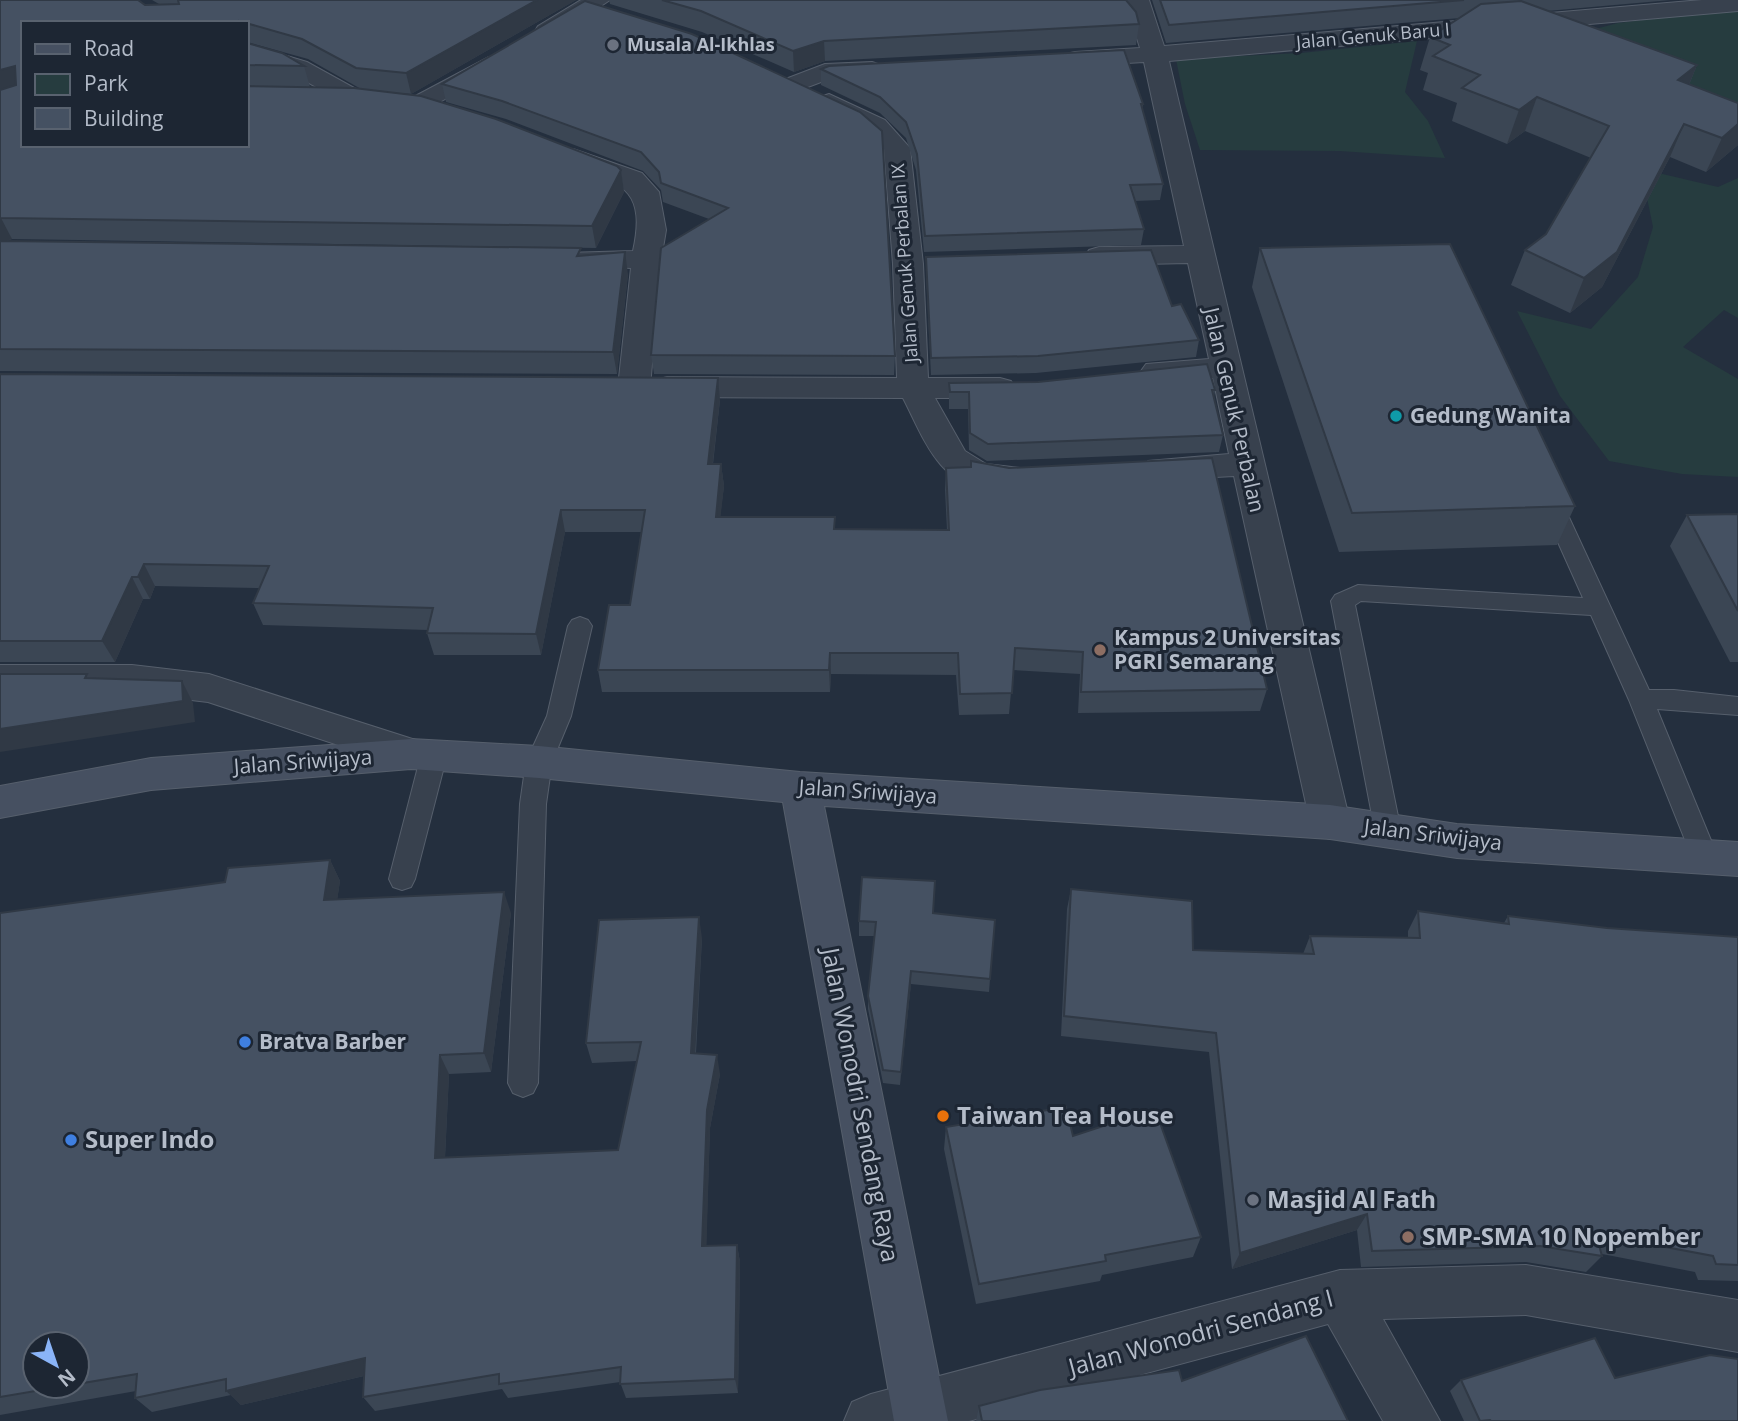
<svg xmlns="http://www.w3.org/2000/svg" width="1738" height="1421" font-family="'Open Sans',sans-serif">
<rect width="100%" height="100%" fill="#242f3e"/>
<g fill="#263c3f">
<polygon points="1738,8 1738,110 1573,35 1618,23"/>
<polygon points="1417,41 1405,92 1428,121 1445,158 1340,151 1200,150 1185,104 1176,59 1301,53"/>
<polygon points="1641,169 1718,187 1738,178 1738,318 1724,310 1683,347 1738,379 1738,477 1682,474 1609,461 1560,396 1517,311 1591,329 1638,277 1653,227"/>
</g>
<g fill="none" stroke-linecap="round" stroke-linejoin="round">
<g stroke="#565f6c" stroke-width="2">
<g id="lane">
<polygon points="1550,493 1558,495 1561,500 1649,690 1674,690 1738,697 1738,715 1657,709 1717,855 1713,863 1704,866 1695,863 1691,855 1629,700 1591,615 1361,601 1355,605 1401,831 1397,839 1388,842 1379,839 1375,831 1331,601 1335,595 1358,585 1583,598 1539,500 1542,495"/>
<polygon points="580,617 588,620 592,626 571,716 552,762 546,804 538,1083 533,1093 523,1097 513,1093 508,1083 520,804 526,762 547,716 568,626 572,620"/>
<polygon points="434,745 443,748 447,755 415,879 411,887 402,890 393,887 389,879 421,755 425,748"/>
</g>
</g>
<g stroke="#565f6c" stroke-width="2">
<g id="street">
<polygon points="581,0 610,0 556,36 538,36 535,31 538,26"/>
<polygon points="1125,0 1149,0 1164,46 1702,0 1738,0 1738,11 1169,61 1350,822 1344,834 1330,839 1316,834 1310,822 1234,476 1160,480 1148,477 1143,469 1148,461 1229,454 1213,378 1157,381 1146,378 1141,371 1146,364 1209,359 1188,263 1099,265 1089,262 1085,256 1089,250 1099,247 1184,246 1144,62 1075,66 1066,64 1063,59 1066,54 1075,52 1140,48"/>
<polygon points="247,44 307,62 365,94 369,99 365,104 347,104 289,72 247,59"/>
<polygon points="489,57 498,59 501,64 498,69 424,111 406,111 402,106 406,101"/>
<polygon points="872,62 881,65 885,70 881,75 829,79 792,93 783,90 779,85 783,80 825,64"/>
<path d="M829,94L885,120L910,148L923,264L928,378H1000L1011,381L1016,388L1011,395L1000,398H935L965,451L986,464L1028,469L1033,477L1028,485C1000,493 961,488 941,465C925,447 914,419 903,398L667,397L656,394L651,387L656,380L667,377L897,378L893,264L884,148L867,131L820,107L816,102L820,97Z"/>
<path d="M573,149L642,173L659,192L666,230L661,260L650,387L645,394L634,397L623,394L618,387L631,268L565,265L560,259L565,253L633,251C648,183 616,183 563,163L560,157L563,151Z"/>
<polygon points="0,665 132,665 209,674 425,743 431,754 425,765 411,769 208,702 132,693 0,693"/>
<polygon points="1526,1265 1738,1300 1738,1352 1526,1315 1383,1319 1440,1421 1383,1421 1328,1324 969,1421 844,1421 852,1402 871,1394 1340,1270"/>
</g>
</g>
<g stroke="#565f6c" stroke-width="2">
<polygon id="secondary" points="411,739 539,746 800,772 1330,805 1457,824 1738,842 1738,876 1457,858 1330,839 824,806 948,1421 894,1421 783,802 539,778 411,769 151,790 0,818 0,786 151,758"/>
</g>
<use href="#lane" fill="#38414e" fill-rule="evenodd"/>
<use href="#street" fill="#38414e" fill-rule="evenodd"/>
<use href="#secondary" fill="#465061" fill-rule="evenodd"/>
</g>
<g fill="#3b4654" fill-rule="evenodd">
<path d="M0,0L145,5L159,4L152,0H576L411,94L375,91L621,170L624,192L596,248L12,239L7,241L582,255L628,274L617,374L0,371ZM23,23H247V42L308,59L361,89L310,87L304,66L247,43V145Z"/>
<polygon points="609,0 1126,0 1139,24 1136,45 825,61 794,72 702,32 610,4"/>
<polygon points="1152,0 1671,0 1547,11 1697,65 1689,85 1738,103 1738,145 1706,172 1670,157 1602,287 1570,313 1511,285 1525,250 1546,234 1591,158 1525,131 1507,144 1452,121 1457,103 1423,90 1428,73 1420,70 1430,37 1460,18 1166,43"/>
<polygon points="585,1 895,356 894,375 654,374 651,355 709,219 663,202 661,190 643,171 506,119 446,102 442,84"/>
<polygon points="821,69 1143,104 1142,111 1163,184 1160,200 1135,201 1144,229 1141,245 924,252 916,170 906,138 880,113 821,85"/>
<polygon points="1260,248 1575,506 1557,545 1339,552 1252,287"/>
<polygon points="926,257 1172,306 1199,340 1196,357 1036,373 931,375 926,275"/>
<polygon points="0,374 720,400 713,464 721,464 724,486 720,517 835,517 835,529 947,530 945,490 946,468 1267,689 1260,711 1078,713 1080,674 1013,670 1009,714 959,715 956,675 831,674 830,692 602,692 598,670 630,605 641,532 565,532 541,655 434,655 427,633 428,630 263,625 253,603 260,588 155,586 150,599 143,599 115,662 0,662"/>
<polygon points="949,383 1215,390 1214,397 1223,435 1219,452 987,461 969,450 968,409 949,409"/>
<polygon points="1738,514 1738,662 1730,662 1670,546 1687,515"/>
<path d="M330,860L340,881L337,900L511,913L491,1072L449,1074L445,1158L618,1150L637,1061L592,1063L586,1043L702,938L696,1053L720,1074L710,1128L706,1246L737,1245L740,1262L738,1393L626,1398L620,1382L508,1398L502,1389L375,1411L363,1397L364,1376L241,1405L231,1395L152,1412L135,1398L136,1391L0,1415V913L225,882ZM77,1344V1386H35Z"/>
<polygon points="1071,889 1193,950 1303,954 1310,936 1408,938 1408,931 1418,911 1504,923 1508,916 1607,928 1738,937 1738,1281 1698,1280 1695,1272 1602,1254 1602,1256 1586,1272 1526,1262 1361,1267 1357,1230 1232,1269 1209,1052 1061,1036 1067,909"/>
<polygon points="933,913 990,979 989,992 911,984 900,1085 883,1083 868,1009 868,996 875,936 859,936 859,921"/>
<polygon points="946,1127 1073,1136 1201,1237 1193,1257 1102,1275 1100,1281 976,1304 944,1149"/>
<polygon points="1615,1378 1738,1421 1464,1421 1450,1391 1461,1380"/>
<polygon points="1182,1381 1348,1421 976,1421 979,1406"/>
</g>
<g fill="#303945">
<polygon points="537,0 576,0 411,94 406,73"/>
<polygon points="824,41 825,61 794,72 793,51"/>
<polygon points="1697,65 1683,99 1678,80"/>
<polygon points="15,66 23,83 0,94 0,70"/>
<polygon points="1537,97 1525,131 1507,144 1519,110"/>
<polygon points="1684,124 1670,157 1602,287 1570,313 1584,278"/>
<polygon points="1738,124 1738,145 1706,172 1722,138"/>
<polygon points="621,170 624,192 596,248 592,226"/>
<polygon points="0,218 1,218 12,239 0,243"/>
<polygon points="625,252 628,274 617,374 613,352"/>
<polygon points="718,378 720,400 710,486 708,464"/>
<polygon points="721,464 724,486 718,539 716,517"/>
<polygon points="561,510 565,532 541,655 536,634"/>
<polygon points="144,564 155,586 150,599 138,577"/>
<polygon points="132,577 143,599 115,662 102,641"/>
<polygon points="830,653 831,674 830,692 829,670"/>
<polygon points="182,681 193,703 195,722 0,752 0,729"/>
<polygon points="330,860 340,881 334,921 324,900"/>
<polygon points="504,892 511,913 491,1072 484,1053"/>
<polygon points="699,917 702,938 694,1072 691,1053"/>
<polygon points="911,971 911,984 900,1085 901,1072"/>
<polygon points="440,1055 449,1074 444,1176 435,1158"/>
<polygon points="717,1055 720,1074 710,1128 706,1263 702,1246 707,1110"/>
<polygon points="1367,1214 1357,1230 1232,1269 1240,1253"/>
<polygon points="737,1245 740,1262 738,1393 735,1379"/>
<polygon points="365,1358 376,1373 241,1405 226,1391"/>
</g>
<g fill="#455162" stroke="#303945" stroke-width="2">
<polygon points="0,0 138,0 145,5 179,4 178,0 537,0 406,73 356,68 302,39 239,21 239,23 23,23 23,145 247,145 247,86 354,88 421,96 496,119 617,166 621,170 592,226 0,218 0,90 16,85 15,66 0,70"/>
<polygon points="662,0 1126,0 1136,12 1139,24 824,41 793,51 701,11"/>
<polygon points="1160,0 1464,0 1169,25"/>
<polygon points="585,1 692,34 860,112 882,131 895,356 651,355 661,248 728,208 661,183 659,172 641,152 502,101 442,84"/>
<polygon points="1521,1 1697,65 1678,80 1738,103 1738,124 1722,138 1684,124 1617,252 1584,278 1525,250 1546,234 1609,126 1537,97 1519,110 1462,88 1480,75 1433,56 1450,45 1430,37 1481,4"/>
<polygon points="247,43 282,53 304,66 247,65"/>
<polygon points="1124,50 1143,104 1141,104 1163,184 1130,185 1144,229 925,236 917,154 906,122 880,97 821,69 829,66"/>
<polygon points="0,241 581,248 577,256 625,252 613,352 0,349"/>
<polygon points="1450,244 1575,506 1352,513 1260,248"/>
<polygon points="1151,250 1172,306 1181,304 1199,340 1038,356 931,358 926,257"/>
<polygon points="1207,364 1215,390 1212,390 1223,435 988,444 970,433 969,392 950,392 949,383 1038,382"/>
<polygon points="0,374 718,378 708,464 721,464 716,517 835,517 834,529 949,530 946,468 971,467 971,461 1009,468 1212,458 1267,689 1081,692 1083,652 1015,648 1012,693 960,694 958,653 830,653 829,670 598,670 609,605 630,605 645,510 561,510 536,634 427,633 433,608 253,603 269,566 144,564 138,577 132,577 102,641 0,641"/>
<polygon points="1738,514 1738,611 1687,515"/>
<polygon points="0,674 87,674 85,678 182,681 183,701 0,729"/>
<polygon points="330,860 324,900 504,892 484,1053 440,1055 435,1158 618,1150 641,1042 586,1043 599,920 699,917 691,1053 717,1055 707,1110 702,1246 737,1245 735,1379 620,1384 621,1367 499,1384 499,1374 363,1397 365,1358 226,1391 226,1379 135,1398 137,1374 77,1384 77,1344 35,1344 35,1386 65,1386 0,1397 0,913 225,882 228,868"/>
<polygon points="862,877 935,881 933,913 995,920 990,979 911,971 901,1072 883,1070 868,996 876,922 859,921"/>
<polygon points="1071,889 1192,901 1193,950 1314,954 1310,936 1420,938 1418,911 1509,924 1508,916 1607,928 1738,937 1738,1265 1716,1264 1713,1256 1596,1234 1602,1256 1540,1246 1372,1251 1367,1214 1240,1253 1216,1033 1064,1016"/>
<polygon points="1066,1107 1073,1136 1155,1109 1201,1237 1105,1255 1106,1261 979,1284 946,1127"/>
<polygon points="1306,1336 1348,1421 982,1421 979,1406 1040,1390 1179,1370 1182,1381"/>
<polygon points="1595,1338 1615,1378 1710,1355 1738,1359 1738,1421 1491,1421 1490,1420 1480,1421 1461,1380"/>
</g>
<g fill="#6b7280" stroke="#1d2633" stroke-width="2.5">
<circle cx="613" cy="45" r="7"/>
<circle cx="1253" cy="1200" r="7"/>
</g>
<circle fill="#0f9aa8" stroke="#1d2633" stroke-width="2.5" cx="1396" cy="416" r="7"/>
<g fill="#8d6e63" stroke="#1d2633" stroke-width="2.5">
<circle cx="1100" cy="650" r="7"/>
<circle cx="1408" cy="1237" r="7"/>
</g>
<g fill="#3f7fe0" stroke="#1d2633" stroke-width="2.5">
<circle cx="245" cy="1042" r="7"/>
<circle cx="71" cy="1140" r="7"/>
</g>
<circle fill="#e8710a" stroke="#1d2633" stroke-width="2.5" cx="943" cy="1116" r="7"/>
<g text-anchor="middle" stroke-width="6" stroke-linejoin="round" paint-order="stroke">
<g font-size="18" fill="#b4bcc9" stroke="#1d2633">
<text transform="translate(1373 36) rotate(-5)" y="6">Jalan Genuk Baru I</text>
<text transform="translate(905 263) rotate(-94)" y="6">Jalan Genuk Perbalan IX</text>
</g>
<g font-size="18" font-weight="bold" fill="#b4bcc9" stroke="#1d2633" text-anchor="start">
<text x="627" y="51">Musala Al-Ikhlas</text>
</g>
<g font-size="21" fill="#b4bcc9" stroke="#1d2633">
<text transform="translate(1234 410) rotate(77)" y="7">Jalan Genuk Perbalan</text>
<text transform="translate(303 762) rotate(-4)" y="7">Jalan Sriwijaya</text>
<text transform="translate(868 792) rotate(4)" y="7">Jalan Sriwijaya</text>
<text transform="translate(1433 835) rotate(7)" y="7">Jalan Sriwijaya</text>
</g>
<g font-size="21" font-weight="bold" fill="#b4bcc9" stroke="#1d2633" text-anchor="start">
<text x="1410" y="423">Gedung Wanita</text>
<text x="1114" y="645">Kampus 2 Universitas<tspan x="1114" dy="24">PGRI Semarang</tspan></text>
<text x="259" y="1049">Bratva Barber</text>
</g>
<g font-size="24" fill="#b4bcc9" stroke="#1d2633">
<text transform="translate(860 1105) rotate(79)" y="8">Jalan Wonodri Sendang Raya</text>
<text transform="translate(1201 1333) rotate(-15)" y="8">Jalan Wonodri Sendang I</text>
</g>
<g font-size="24" font-weight="bold" fill="#b4bcc9" stroke="#1d2633" text-anchor="start">
<text x="957" y="1124">Taiwan Tea House</text>
<text x="85" y="1148">Super Indo</text>
<text x="1267" y="1208">Masjid Al Fath</text>
<text x="1422" y="1245">SMP-SMA 10 Nopember</text>
</g>
</g>
<rect x="21" y="21" width="228" height="126" fill="#1d2633" stroke="#59626f" stroke-width="2"/>
<rect x="35" y="44" width="35" height="10" fill="#465061" stroke="#59626f" stroke-width="2"/>
<text x="84" y="56" font-size="21" fill="#b4bcc9">Road</text>
<rect x="35" y="74" width="35" height="21" fill="#263c3f" stroke="#59626f" stroke-width="2"/>
<text x="84" y="91" font-size="21" fill="#b4bcc9">Park</text>
<rect x="35" y="108" width="35" height="21" fill="#455162" stroke="#59626f" stroke-width="2"/>
<text x="84" y="126" font-size="21" fill="#b4bcc9">Building</text>
<g transform="translate(56 1365) rotate(140)"><circle r="33" fill="#1d2633" stroke="#59626f" stroke-width="2"/>
<path d="M0-5L12 26L0 18L-12 26Z" fill="#8ab4f8"/>
<text y="-10" font-size="19" font-weight="bold" text-anchor="middle" fill="#b4bcc9">N</text>
</g>
</svg>
